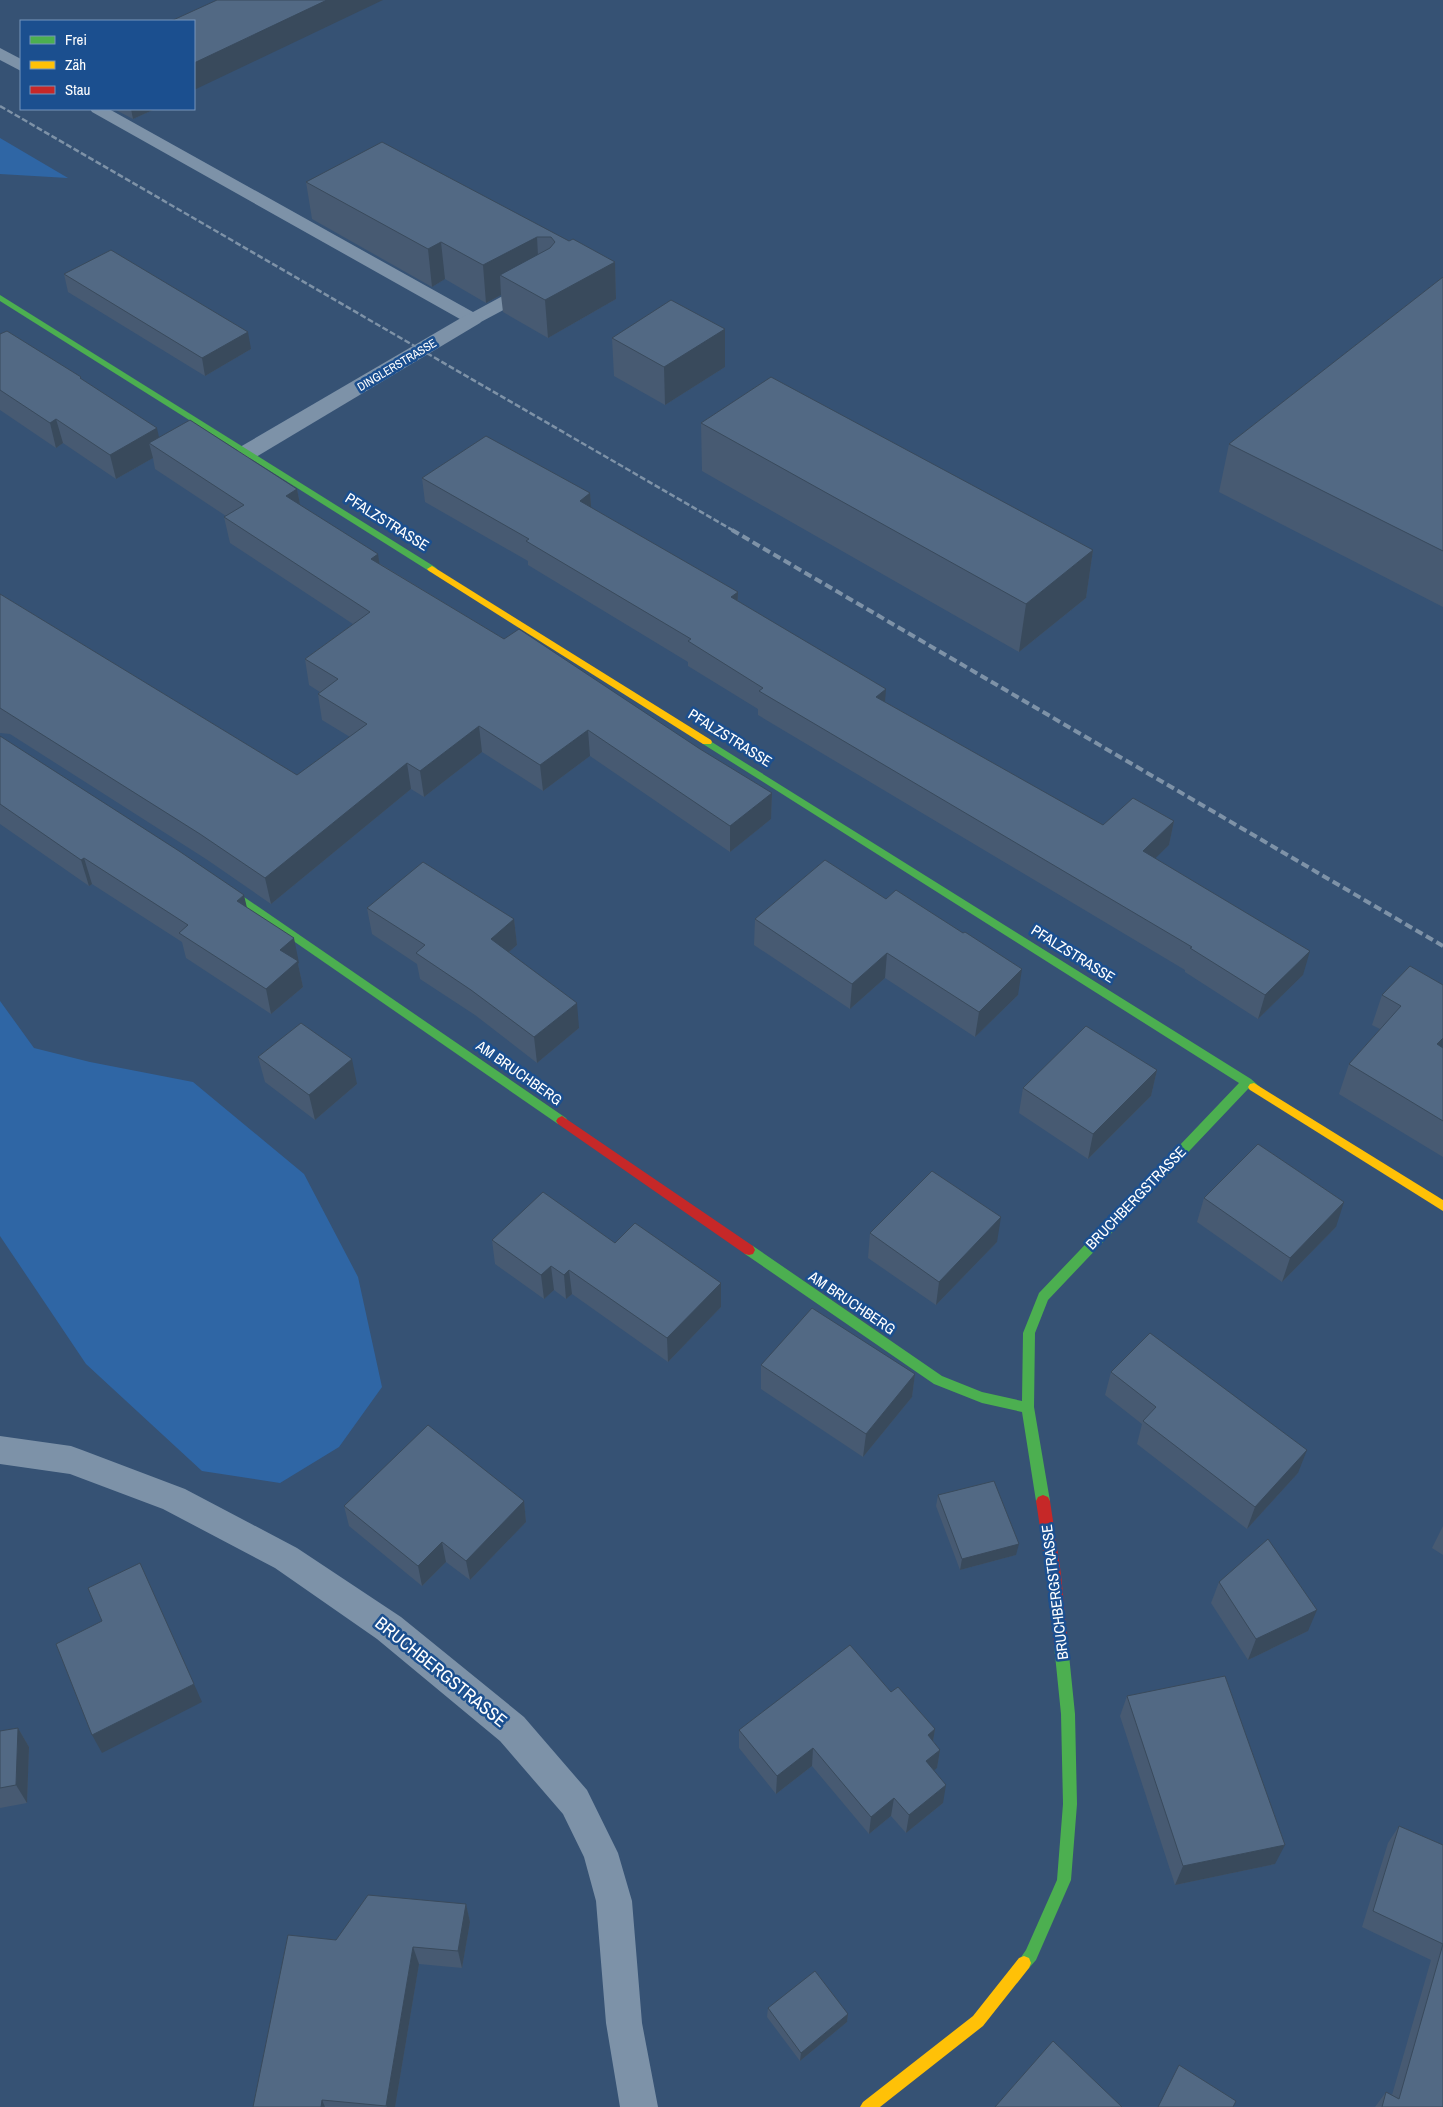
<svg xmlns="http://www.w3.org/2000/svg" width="1443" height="2107" font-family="'Archivo Narrow',sans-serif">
<rect width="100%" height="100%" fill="#365274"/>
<g fill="#2f66a5">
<polygon points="0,138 68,178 0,174"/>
<polygon points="0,1001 34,1048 90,1062 193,1082 304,1174 358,1277 382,1387 339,1447 280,1483 202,1471 86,1364 0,1236"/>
</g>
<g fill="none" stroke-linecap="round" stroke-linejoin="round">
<g fill="#7d92a8" fill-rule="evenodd">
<polygon points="0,48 21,59 21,71 0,60"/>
<polygon points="90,109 109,109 473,312 525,284 537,284 540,288 537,292 479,323 467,323 92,112"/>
</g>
<g fill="#7d92a8" fill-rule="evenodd">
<polygon points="473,313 480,315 483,319 480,323 256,457 248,459 240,457 237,452 240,447 466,315"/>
<polygon points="0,1436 71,1446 82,1450 185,1489 297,1548 401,1617 524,1717 587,1790 618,1853 632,1901 642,2023 658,2107 620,2107 606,2023 596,1901 584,1857 563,1814 500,1741 377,1639 275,1568 163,1509 70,1474 0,1464"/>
</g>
<g fill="#4caf50" fill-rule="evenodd">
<polygon points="0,295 435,567 437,569 432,572 429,571 0,301"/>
<polygon points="707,739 1251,1079 1260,1087 1258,1090 1254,1091 1248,1089 1048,1300 1035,1333 1034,1407 1050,1501 1048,1505 1043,1507 1038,1505 1036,1501 1022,1412 982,1403 934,1384 745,1254 743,1250 745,1246 749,1245 753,1246 942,1376 982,1392 1022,1401 1023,1333 1039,1293 1239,1083 703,744 702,742"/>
<polygon points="215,877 566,1118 568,1121 566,1124 558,1124 211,884 210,881 211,878"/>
<polygon points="1061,1639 1066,1640 1068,1645 1075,1714 1077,1804 1071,1880 1036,1960 1029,1968 1024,1970 1019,1968 1017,1963 1026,1950 1057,1880 1063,1804 1061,1714 1054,1645 1056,1640"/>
</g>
<g fill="#ffc107" fill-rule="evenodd">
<polygon points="432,566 711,740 712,742 711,744 703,744 429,571 427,569"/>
<polygon points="1254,1083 1443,1200 1443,1211 1250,1090 1248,1087 1250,1084"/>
<polygon points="1024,1956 1029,1958 1031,1963 1029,1968 983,2026 880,2107 860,2107 863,2102 973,2016 1019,1958"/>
</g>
<g fill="#c62828" fill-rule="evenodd">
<polygon points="562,1116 753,1246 755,1250 753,1254 749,1255 745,1254 558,1124 556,1121 558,1118"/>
<polygon points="1043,1495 1048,1497 1050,1501 1061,1574 1068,1645 1066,1650 1061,1651 1056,1650 1054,1645 1047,1574 1036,1501 1038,1497"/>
</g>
<polyline stroke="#7e92a7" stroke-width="2.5" stroke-dasharray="6 2.5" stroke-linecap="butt" points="0,106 734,531"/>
<polyline stroke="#7e92a7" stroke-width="4" stroke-dasharray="8 4" stroke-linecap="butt" points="732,530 1443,946"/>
</g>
<g fill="#475a72">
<polygon points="114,109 155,109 133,119"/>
<polygon points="306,182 569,241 615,262 616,299 548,338 503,312 501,295 486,303 445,279 432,287 312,219"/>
<polygon points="64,274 251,349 205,376 68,292"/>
<polygon points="1443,277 1443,607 1219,492 1229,444"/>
<polygon points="0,334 82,380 159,438 297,489 300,505 379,563 504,639 700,749 772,793 771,819 730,852 590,756 543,791 482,752 424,797 411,789 271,904 206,859 10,734 0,733 0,594 297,775 350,737 322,720 318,694 320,692 309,685 305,659 353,624 230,543 224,517 226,516 155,469 153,458 116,479 63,443 56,448 0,410"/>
<polygon points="612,338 725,367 665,405 614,376"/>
<polygon points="701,423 1093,550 1086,598 1019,652 702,471"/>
<polygon points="422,478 590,493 591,508 738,592 738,601 885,702 1103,825 1174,821 1169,845 1155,858 1303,975 1258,1019 1185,972 1185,970 758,715 758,709 688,666 688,662 528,565 528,561 425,502"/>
<polygon points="0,736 247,908 299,963 298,964 303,987 271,1014 186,958 182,942 92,884 89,886 0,824"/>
<polygon points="825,860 1018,995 975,1037 885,978 850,1009 754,945 755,919"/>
<polygon points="367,908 514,919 517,945 509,952 579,1028 537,1063 475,1015 420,979 417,964 372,934"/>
<polygon points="1443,985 1443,1157 1339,1094 1349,1064 1380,1029 1372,1025 1382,995"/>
<polygon points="258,1057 357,1084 315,1120 265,1082"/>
<polygon points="1157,1070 1151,1096 1088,1159 1019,1113 1023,1088"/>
<polygon points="1204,1198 1336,1227 1282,1282 1197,1222"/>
<polygon points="870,1233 997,1242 936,1305 868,1258"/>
<polygon points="492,1240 615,1243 721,1307 668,1362 572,1294 566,1299 554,1290 544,1299 495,1264"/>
<polygon points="761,1365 915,1374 912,1397 863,1457 761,1389"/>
<polygon points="1111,1372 1298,1473 1247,1529 1137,1444 1142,1424 1105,1395"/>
<polygon points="938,1495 1016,1555 960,1570 936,1506"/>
<polygon points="524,1501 526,1522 470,1580 446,1562 422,1586 349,1526 344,1506"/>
<polygon points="1443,1526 1443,1555 1432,1548"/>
<polygon points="1219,1582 1308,1631 1248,1660 1211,1603"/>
<polygon points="891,1692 935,1729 933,1741 940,1750 937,1768 934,1770 943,1803 906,1833 891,1816 869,1834 812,1766 776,1794 739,1748 739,1730"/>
<polygon points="1127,1696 1275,1864 1175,1885 1120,1716"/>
<polygon points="18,1728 29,1747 27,1803 0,1808 0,1731"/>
<polygon points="1399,1826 1443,1845 1443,2107 1375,2107 1386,2092 1392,2095 1431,1960 1362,1927 1388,1843"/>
<polygon points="466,1904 470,1922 462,1968 419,1964 395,2107 253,2107 336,1940"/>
<polygon points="768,2008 848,2014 847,2022 800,2061 767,2017"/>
</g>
<g fill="#394a5c">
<polygon points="327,0 383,0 194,90 194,63"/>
<polygon points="131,109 155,109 133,119"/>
<polygon points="537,237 539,274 500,275 501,295 486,303 483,265"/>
<polygon points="441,242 445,279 432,287 428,249"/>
<polygon points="615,262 616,299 548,338 545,300"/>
<polygon points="725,329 725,367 665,405 664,367"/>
<polygon points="248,332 251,349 205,376 202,358"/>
<polygon points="56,419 63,443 56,448 50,423"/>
<polygon points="157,428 162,451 149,443 153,458 116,479 110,455"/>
<polygon points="297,489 302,515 286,496"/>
<polygon points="590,493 592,518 580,501"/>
<polygon points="1093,550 1086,598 1019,652 1026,604"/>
<polygon points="378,554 382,581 371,559"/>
<polygon points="738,592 737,617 731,597"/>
<polygon points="886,689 884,714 876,697"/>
<polygon points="479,726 482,752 424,797 420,771"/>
<polygon points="588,730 590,756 543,791 540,765"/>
<polygon points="407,763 411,789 271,904 265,878"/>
<polygon points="772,793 771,819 730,852 730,826"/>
<polygon points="1174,821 1169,845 1138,875 1143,851"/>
<polygon points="84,858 92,884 89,886 81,860"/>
<polygon points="244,895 250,921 237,901"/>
<polygon points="514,919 517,945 494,965 491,939"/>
<polygon points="294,938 299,963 298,964 303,987 271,1014 266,989 280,950"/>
<polygon points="1310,951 1303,975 1258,1019 1265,995"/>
<polygon points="887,953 885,978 850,1009 852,984"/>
<polygon points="1022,969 1018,995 975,1037 979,1012"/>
<polygon points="577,1003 579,1028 537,1063 534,1037"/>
<polygon points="1443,1038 1443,1054 1437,1044"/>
<polygon points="352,1059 357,1084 315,1120 309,1095"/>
<polygon points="1157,1070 1151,1096 1088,1159 1093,1134"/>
<polygon points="1344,1202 1336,1227 1282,1282 1290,1258"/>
<polygon points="1001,1217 997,1242 936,1305 939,1282"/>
<polygon points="551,1266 554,1290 544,1299 541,1275"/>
<polygon points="569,1270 572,1294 566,1299 564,1275"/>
<polygon points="721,1283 721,1307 668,1362 667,1338"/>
<polygon points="915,1374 912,1397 863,1457 866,1434"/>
<polygon points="1307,1450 1298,1473 1247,1529 1255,1507"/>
<polygon points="524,1501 526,1522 470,1580 466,1561"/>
<polygon points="442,1542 446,1562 422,1586 418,1566"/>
<polygon points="1019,1544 1016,1555 960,1570 962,1559"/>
<polygon points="1317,1610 1308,1631 1248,1660 1256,1639"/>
<polygon points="194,1684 202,1702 102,1753 92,1735"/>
<polygon points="18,1728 29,1747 27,1803 16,1785"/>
<polygon points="935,1729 932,1747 928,1735"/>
<polygon points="813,1748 812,1766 776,1794 777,1776"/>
<polygon points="940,1750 937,1768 923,1779 926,1761"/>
<polygon points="946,1785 943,1803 906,1833 909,1815"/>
<polygon points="894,1798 891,1816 869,1834 871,1817"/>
<polygon points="1285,1845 1275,1864 1175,1885 1183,1866"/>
<polygon points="466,1904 470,1922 462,1968 458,1951"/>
<polygon points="413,1947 419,1964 395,2107 387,2107 386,2106"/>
<polygon points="848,2014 847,2022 800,2061 801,2053"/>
<polygon points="322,2100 325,2107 321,2107"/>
</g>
<g fill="#526984" stroke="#394a5c">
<polygon points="217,0 327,0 194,63 194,21 171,21"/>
<polygon points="382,142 569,241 573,239 615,262 545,300 500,275 550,248 555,242 551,237 537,237 483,265 441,242 428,249 306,182"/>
<polygon points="111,250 248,332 202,358 64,274"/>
<polygon points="1443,277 1443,551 1229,444"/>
<polygon points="671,300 725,329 664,367 612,338"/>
<polygon points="7,331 81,377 80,378 157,428 110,455 56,419 50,423 0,390 0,334"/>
<polygon points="771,377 1093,550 1026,604 701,423"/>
<polygon points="190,420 297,489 286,496 378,554 371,559 504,639 519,629 700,749 772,793 730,826 588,730 540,765 479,726 420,771 407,763 265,878 200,834 0,708 0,594 297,775 367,724 318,694 338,679 305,659 370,612 224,517 244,505 149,443"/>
<polygon points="486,436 590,493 580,501 738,592 731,597 886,689 876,697 1103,825 1133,798 1174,821 1143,851 1310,951 1265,995 1190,948 1192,947 759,691 763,688 688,641 691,639 526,541 529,539 422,478"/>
<polygon points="0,736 179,851 244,895 237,901 294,938 280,950 298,961 266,989 179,933 188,925 84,858 81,860 0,804"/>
<polygon points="825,860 886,899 896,890 963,933 965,932 1022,969 979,1012 887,953 852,984 755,919"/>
<polygon points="423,862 514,919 491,939 577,1003 534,1037 471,990 416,953 425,945 367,908"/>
<polygon points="1410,966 1443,985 1443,1038 1437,1044 1443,1048 1443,1121 1349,1064 1401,1006 1382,995"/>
<polygon points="301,1023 352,1059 309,1095 258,1057"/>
<polygon points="1086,1026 1157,1070 1093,1134 1023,1088"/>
<polygon points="1258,1144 1344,1202 1290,1258 1204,1198"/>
<polygon points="932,1171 1001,1217 939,1282 870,1233"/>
<polygon points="543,1192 615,1243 635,1223 721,1283 667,1338 569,1270 564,1275 551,1266 541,1275 492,1240"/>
<polygon points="812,1308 915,1374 866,1434 761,1365"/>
<polygon points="1150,1333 1307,1450 1255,1507 1143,1421 1156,1407 1111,1372"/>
<polygon points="428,1425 524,1501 466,1561 442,1542 418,1566 344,1506"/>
<polygon points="994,1481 1019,1544 962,1559 938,1495"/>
<polygon points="1268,1539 1317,1610 1256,1639 1219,1582"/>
<polygon points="140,1563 194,1684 92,1735 56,1644 102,1621 88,1588"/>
<polygon points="850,1645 891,1692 898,1687 935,1729 928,1735 940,1750 926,1761 946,1785 909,1815 894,1798 871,1817 813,1748 777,1776 739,1730"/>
<polygon points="1225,1676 1285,1845 1183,1866 1127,1696"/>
<polygon points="18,1728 16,1785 0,1788 0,1731"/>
<polygon points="1399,1826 1443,1845 1443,1944 1373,1911"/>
<polygon points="368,1895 466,1904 458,1951 413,1947 386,2106 322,2100 321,2107 253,2107 288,1935 336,1940"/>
<polygon points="1443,1944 1443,2107 1382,2107 1386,2092 1399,2099"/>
<polygon points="815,1971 848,2014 801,2053 768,2008"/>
<polygon points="1053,2041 1122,2107 995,2107"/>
<polygon points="1179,2065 1236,2101 1233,2107 1158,2107"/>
</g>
<g text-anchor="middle" stroke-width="5" stroke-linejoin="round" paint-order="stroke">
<g font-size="12" fill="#fff" stroke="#1b4f8f">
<text transform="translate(397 365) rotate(-31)" y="4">DINGLERSTRASSE</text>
</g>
<g font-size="15" fill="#fff" stroke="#1b4f8f">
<text transform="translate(387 522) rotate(32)" y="5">PFALZSTRASSE</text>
<text transform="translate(730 738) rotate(32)" y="5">PFALZSTRASSE</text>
<text transform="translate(1073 954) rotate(32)" y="5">PFALZSTRASSE</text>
<text transform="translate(519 1073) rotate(35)" y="5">AM BRUCHBERG</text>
<text transform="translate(1136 1198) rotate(-46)" y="5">BRUCHBERGSTRASSE</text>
<text transform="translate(852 1303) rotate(34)" y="5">AM BRUCHBERG</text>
<text transform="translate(1055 1592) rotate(-97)" y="5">BRUCHBERGSTRASSE</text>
</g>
<g font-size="18" fill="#fff" stroke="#1b4f8f">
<text transform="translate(441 1672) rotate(39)" y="6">BRUCHBERGSTRASSE</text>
</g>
</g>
<rect x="20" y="20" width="175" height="90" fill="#1b4f8f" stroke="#7695bc"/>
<rect x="30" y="36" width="25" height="8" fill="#4caf50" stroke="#7695bc"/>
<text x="65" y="45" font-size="15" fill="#ffffff">Frei</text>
<rect x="30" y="61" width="25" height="8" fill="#ffc107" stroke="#7695bc"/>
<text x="65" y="70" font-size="15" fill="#ffffff">Zäh</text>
<rect x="30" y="86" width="25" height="8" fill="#c62828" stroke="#7695bc"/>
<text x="65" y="95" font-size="15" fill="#ffffff">Stau</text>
</svg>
